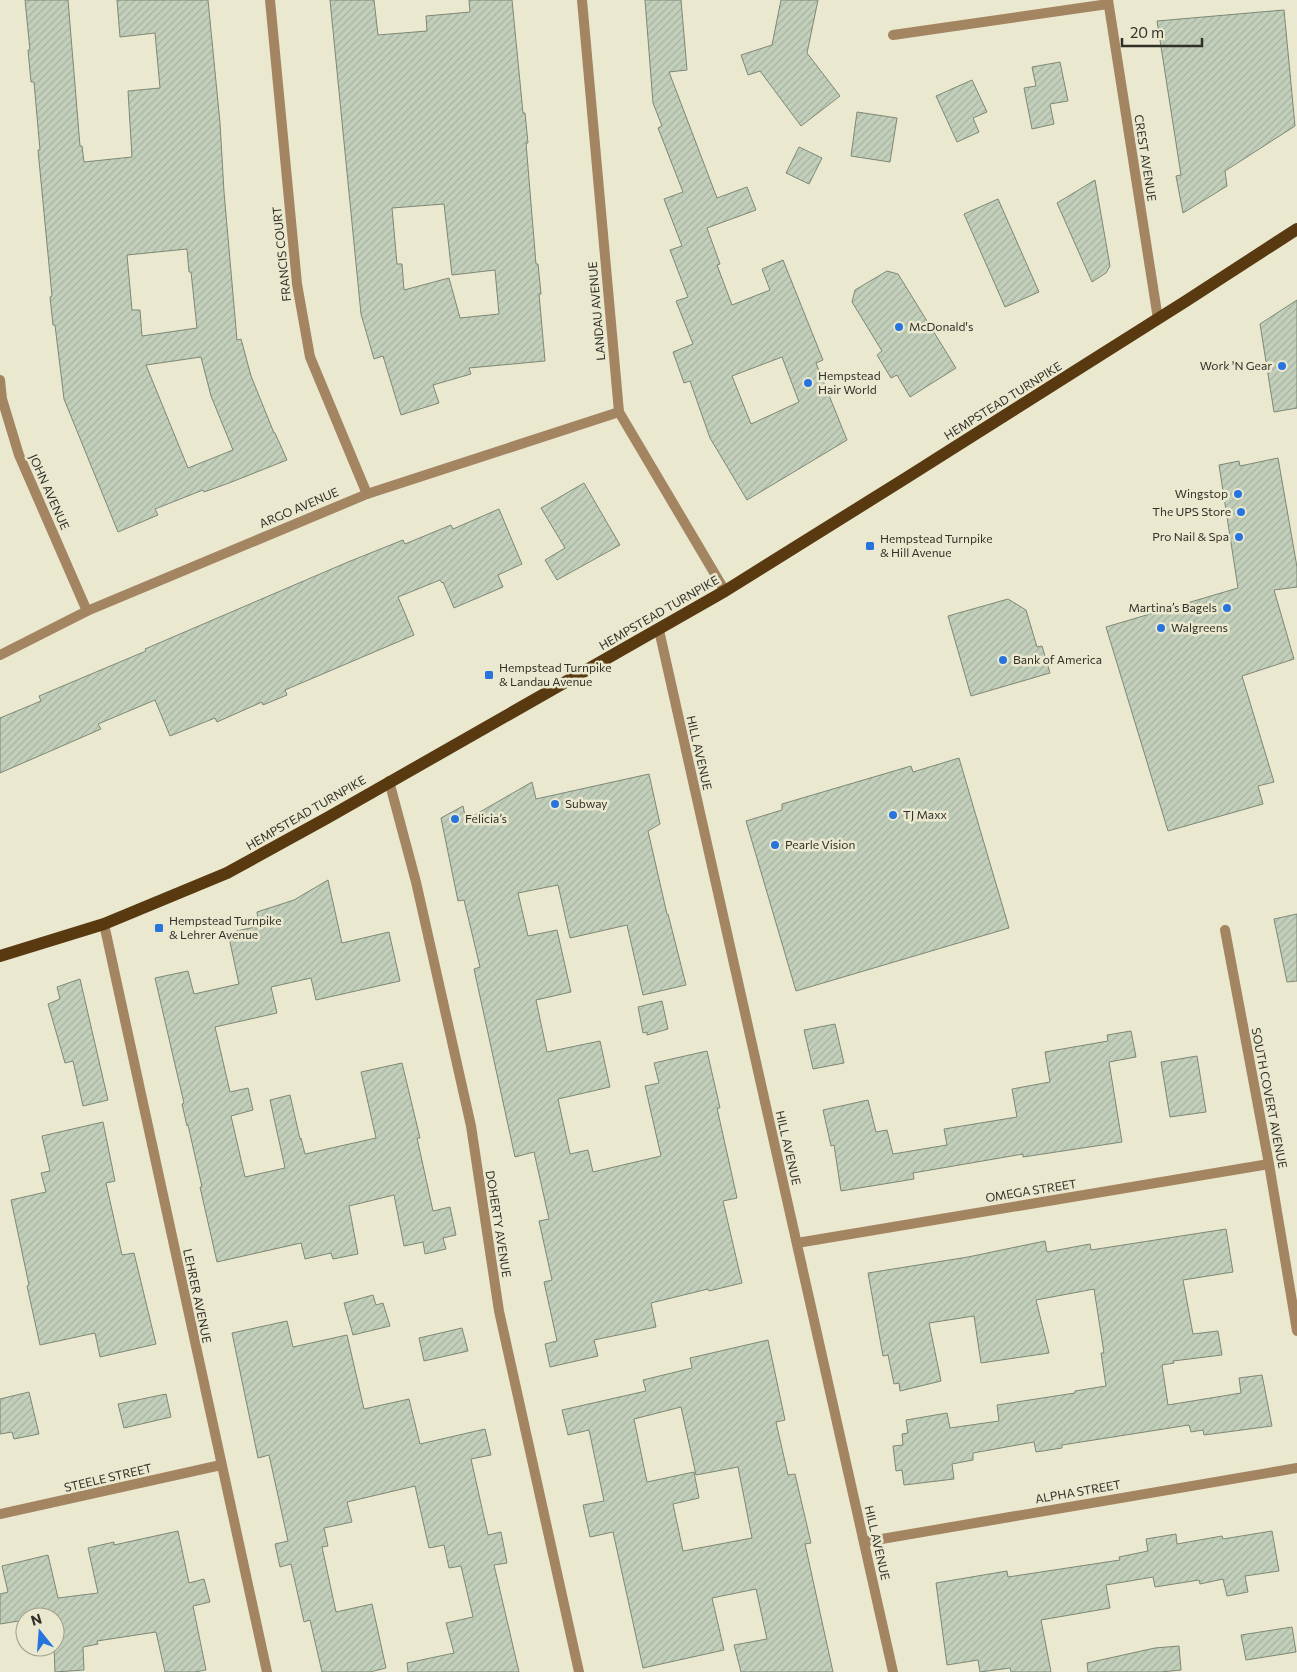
<svg xmlns="http://www.w3.org/2000/svg" width="1297" height="1672" font-family="Commissioner,sans-serif">
<defs>
<pattern id="building-hatch" width="6" height="6" patternUnits="userSpaceOnUse" patternTransform="scale(1.25)"><rect width="6" height="6" fill="#c2cfba"/><path d="M-1 1l2-2M0 6l6-6M5 7l2-2" fill="none" stroke="#a7b2a0"/></pattern>
</defs>
<rect width="100%" height="100%" fill="#ebe8d0"/>
<g fill="url(#building-hatch)" stroke="#7d8875" fill-rule="evenodd">
<path d="M25,0H68L80,146H82L84,162L132,157L128,91L160,88L155,33L120,37L117,0H208L220,123L224,192L237,340L241,339L251,376L274,433H275L287,460L229,483L204,492L203,490L155,509L158,515L118,532L64,399L55,325H53L50,297L52,296L38,150H40L34,82H31L28,50H30ZM187,249L189,272H191L197,328L142,336L140,310H132L127,255ZM201,357L211,396L233,450L188,468L146,365Z"/>
<path d="M330,0H374L378,35L427,31L426,16L470,12L469,0H512L523,113H525L528,143H526L536,264H538L541,294H539L545,361L469,368L471,374L433,385L439,403L401,415L383,356L374,359L361,314ZM444,204L452,275L495,270L499,314L460,318L449,278L404,290L402,264H397L392,208Z"/>
<path d="M645,0H681L687,70L669,72L717,198L747,187L756,210L707,228L720,264L717,265L732,305L770,290L762,269L783,260L823,360L816,363L847,440L747,500L710,438L690,381L684,383L673,352L693,344L676,301L688,297L670,250L682,246L664,199L683,192L658,128L662,126L653,103ZM782,357L799,402L751,424L732,376Z"/>
<polygon points="781,0 818,0 807,53 840,96 801,126 760,71 748,75 741,55 772,45"/>
<polygon points="1284,10 1295,126 1225,171 1227,186 1183,213 1176,176 1181,175 1157,21"/>
<polygon points="1060,62 1068,101 1050,104 1054,124 1032,129 1024,88 1036,86 1032,67"/>
<polygon points="972,80 987,112 973,118 979,132 957,142 936,96"/>
<polygon points="857,112 897,118 890,162 851,156"/>
<polygon points="799,147 822,158 809,184 786,173"/>
<polygon points="1095,180 1110,266 1106,273 1092,282 1057,203"/>
<polygon points="998,199 1039,292 1005,307 964,214"/>
<polygon points="887,271 898,274 956,368 910,397 897,375 891,378 877,355 882,351 852,302 855,290"/>
<polygon points="1297,300 1297,408 1274,412 1260,324"/>
<polygon points="1278,458 1297,567 1297,587 1274,590 1294,659 1242,676 1274,782 1258,786 1263,804 1168,831 1106,627 1238,588 1219,465 1239,461 1240,466"/>
<polygon points="584,483 620,545 557,580 545,560 565,548 541,508"/>
<polygon points="499,509 522,564 498,575 503,587 454,608 443,582 442,583 440,580 398,597 414,635 285,690 287,695 263,705 262,702 217,722 215,718 170,736 155,700 98,724 101,729 0,773 0,718 41,701 39,696 146,651 145,649 348,562 403,540 405,544 451,525 453,529"/>
<polygon points="1008,599 1026,610 1037,647 1042,646 1050,673 971,696 948,616"/>
<polygon points="959,758 1009,928 796,991 746,821 782,810 782,804 911,766 913,772"/>
<polygon points="649,774 660,824 648,831 667,914 668,914 686,985 643,995 627,925 570,938 558,885 518,893 528,936 557,930 571,992 536,1000 547,1052 600,1041 610,1087 558,1099 570,1154 588,1150 593,1172 661,1156 645,1086 659,1083 654,1063 707,1051 720,1108 717,1108 737,1198 723,1201 742,1283 709,1291 708,1289 651,1303 656,1327 594,1340 598,1356 550,1367 545,1344 557,1341 544,1282 552,1280 539,1221 549,1219 534,1152 515,1157 474,969 480,967 464,900 458,901 441,818 463,806 466,820 532,782 536,799"/>
<polygon points="328,880 342,943 389,932 400,981 316,1000 311,978 271,987 277,1013 215,1027 230,1092 248,1088 253,1110 231,1116 245,1177 285,1168 270,1100 290,1095 300,1139 301,1138 305,1154 376,1138 361,1072 402,1063 420,1138 417,1138 433,1211 450,1207 456,1235 443,1238 446,1249 425,1254 423,1242 404,1246 394,1195 349,1206 358,1254 333,1259 331,1253 305,1259 301,1243 217,1262 200,1187 202,1187 188,1125 187,1126 182,1104 184,1103 176,1069 155,978 188,971 194,994 239,984 228,933 259,926 257,912 294,900"/>
<polygon points="1297,914 1297,981 1287,982 1274,919"/>
<polygon points="80,979 108,1100 83,1106 73,1061 65,1063 48,1004 60,999 57,987"/>
<polygon points="662,1001 668,1029 647,1035 647,1032 643,1033 638,1007"/>
<polygon points="835,1024 844,1063 813,1069 804,1030"/>
<polygon points="1131,1031 1136,1057 1109,1062 1122,1142 1023,1157 1023,1154 913,1173 914,1179 841,1191 834,1145 831,1146 823,1110 868,1100 876,1132 887,1130 893,1154 947,1145 944,1129 1017,1117 1012,1089 1050,1082 1045,1052 1108,1041 1107,1035"/>
<polygon points="1197,1056 1206,1112 1170,1117 1161,1062"/>
<polygon points="103,1122 115,1181 106,1183 122,1255 134,1253 156,1344 100,1357 95,1333 40,1345 27,1286 29,1285 11,1200 46,1192 41,1173 50,1171 42,1136"/>
<polygon points="1226,1229 1233,1272 1183,1280 1193,1334 1218,1331 1222,1355 1173,1361 1174,1363 1162,1365 1168,1405 1241,1393 1239,1378 1262,1375 1272,1426 1204,1435 1203,1430 1191,1432 1189,1425 1062,1445 1062,1448 1036,1452 1034,1442 973,1453 973,1460 952,1464 954,1479 904,1485 902,1470 896,1471 893,1446 903,1445 902,1434 908,1433 906,1420 947,1413 950,1428 999,1421 997,1405 1075,1393 1075,1391 1106,1386 1101,1353 1104,1353 1094,1289 1036,1300 1049,1353 981,1363 974,1316 929,1323 941,1381 900,1391 899,1383 894,1384 888,1355 883,1356 868,1273 968,1257 1045,1241 1047,1252 1090,1244 1091,1250"/>
<polygon points="373,1295 376,1305 383,1303 390,1326 353,1335 344,1303"/>
<polygon points="287,1321 293,1347 347,1335 364,1409 409,1399 420,1444 485,1429 491,1455 471,1459 488,1535 501,1532 507,1563 494,1565 519,1672 408,1672 407,1663 454,1653 446,1623 473,1617 461,1566 449,1568 444,1545 429,1548 415,1486 347,1502 352,1522 324,1528 328,1546 322,1547 336,1612 372,1604 386,1668 370,1672 322,1672 310,1620 304,1622 291,1564 280,1567 275,1544 288,1541 269,1455 258,1458 232,1333"/>
<polygon points="462,1328 468,1351 424,1361 419,1338"/>
<path d="M768,1340L785,1420L776,1422L788,1475L795,1474L811,1543L805,1544L833,1672H741L734,1645L767,1639L756,1589L712,1598L724,1650L643,1668L613,1532L590,1537L583,1505L604,1501L589,1430L568,1435L562,1410L646,1391L643,1380L692,1368L690,1358ZM681,1407L696,1475L738,1467L752,1538L683,1551L673,1504L699,1498L694,1472L647,1482L634,1419Z"/>
<polygon points="29,1392 39,1434 14,1439 12,1432 0,1434 0,1399"/>
<polygon points="166,1394 171,1417 124,1428 118,1404"/>
<polygon points="178,1531 189,1583 204,1579 210,1602 193,1606 206,1670 195,1672 165,1672 156,1632 97,1641 98,1644 83,1647 84,1670 55,1672 54,1647 55,1647 55,1617 52,1617 52,1615 40,1617 25,1617 25,1620 0,1624 0,1594 8,1592 2,1566 48,1555 58,1598 98,1593 88,1548 114,1542 114,1545"/>
<polygon points="1272,1531 1279,1571 1245,1576 1248,1592 1227,1596 1223,1579 1200,1584 1199,1580 1155,1587 1153,1577 1106,1585 1110,1608 1041,1620 1051,1672 1011,1672 1010,1668 980,1672 978,1660 947,1665 936,1583 1007,1571 1008,1577 1120,1560 1119,1557 1148,1551 1146,1539 1176,1534 1177,1544 1222,1536 1223,1539"/>
<polygon points="1292,1627 1296,1652 1246,1660 1241,1635"/>
<polygon points="1179,1646 1181,1670 1161,1672 1088,1672 1087,1663 1155,1648"/>
</g>
<g fill="none" stroke-linecap="round" stroke-linejoin="round">
<g stroke="#a48561" stroke-width="10">
<polyline points="270,0 297,284 310,357 367,494"/>
<polyline points="1108,0 1158,319"/>
<polyline points="893,35 1108,4"/>
<polyline points="0,380 2,399 19,455 87,611"/>
<polyline points="659,630 893,1672"/>
<polyline points="0,655 87,611 367,494 619,412"/>
<polyline points="389,781 416,882 471,1126 499,1311 579,1672"/>
<polyline points="104,924 267,1672"/>
<polyline points="1225,930 1269,1164 1297,1331"/>
<polyline points="797,1243 1269,1164"/>
<polyline points="0,1514 221,1465"/>
<polyline points="864,1542 1297,1468"/>
</g>
<polyline stroke="#a48561" stroke-width="10" points="582,0 619,412 725,591"/>
<polyline stroke="#593a10" stroke-width="12" points="0,956 104,924 227,873 327,818 725,591 906,478 1186,301 1297,229"/>
</g>
<g fill="#2774df" stroke="#ebe8d0" stroke-width="2">
<circle cx="899" cy="327" r="5"/>
<circle cx="1282" cy="366" r="5"/>
<circle cx="808" cy="383" r="5"/>
<circle cx="1238" cy="494" r="5"/>
<circle cx="1241" cy="512" r="5"/>
<circle cx="1239" cy="537" r="5"/>
<rect x="865" y="541" width="10" height="10" rx="2.5"/>
<circle cx="1227" cy="608" r="5"/>
<circle cx="1161" cy="628" r="5"/>
<circle cx="1003" cy="660" r="5"/>
<rect x="484" y="670" width="10" height="10" rx="2.5"/>
<circle cx="555" cy="804" r="5"/>
<circle cx="893" cy="815" r="5"/>
<circle cx="455" cy="819" r="5"/>
<circle cx="775" cy="845" r="5"/>
<rect x="154" y="923" width="10" height="10" rx="2.5"/>
</g>
<g text-anchor="middle" stroke-width="5" stroke-linejoin="round" paint-order="stroke">
<g font-size="12" fill="#323128" stroke="#ebe8d0">
<text transform="translate(1145 158) rotate(81)" y="4">CREST AVENUE</text>
<text transform="translate(282 254) rotate(-96)" y="4">FRANCIS COURT</text>
<text transform="translate(597 311) rotate(-95)" y="4">LANDAU AVENUE</text>
<text transform="translate(1003 401) rotate(-32)" y="4">HEMPSTEAD TURNPIKE</text>
<text transform="translate(49 492) rotate(66)" y="4">JOHN AVENUE</text>
<text transform="translate(299 508) rotate(-23)" y="4">ARGO AVENUE</text>
<text transform="translate(659 613) rotate(-30)" y="4">HEMPSTEAD TURNPIKE</text>
<text transform="translate(699 753) rotate(77)" y="4">HILL AVENUE</text>
<text transform="translate(306 813) rotate(-30)" y="4">HEMPSTEAD TURNPIKE</text>
<text transform="translate(1269 1098) rotate(79)" y="4">SOUTH COVERT AVENUE</text>
<text transform="translate(788 1148) rotate(77)" y="4">HILL AVENUE</text>
<text transform="translate(1031 1191) rotate(-9)" y="4">OMEGA STREET</text>
<text transform="translate(498 1224) rotate(81)" y="4">DOHERTY AVENUE</text>
<text transform="translate(197 1296) rotate(78)" y="4">LEHRER AVENUE</text>
<text transform="translate(108 1478) rotate(-13)" y="4">STEELE STREET</text>
<text transform="translate(1078 1492) rotate(-10)" y="4">ALPHA STREET</text>
<text transform="translate(877 1543) rotate(77)" y="4">HILL AVENUE</text>
</g>
<g font-size="12" fill="#323128" stroke="#ebe8d0" text-anchor="start">
<text x="909" y="331">McDonald's</text>
<text x="1272" y="370" text-anchor="end">Work 'N Gear</text>
<text x="818" y="380">Hempstead<tspan x="818" dy="14">Hair World</tspan></text>
<text x="1228" y="498" text-anchor="end">Wingstop</text>
<text x="1231" y="516" text-anchor="end">The UPS Store</text>
<text x="1229" y="541" text-anchor="end">Pro Nail &amp; Spa</text>
<text x="880" y="543">Hempstead Turnpike<tspan x="880" dy="14">&amp; Hill Avenue</tspan></text>
<text x="1217" y="612" text-anchor="end">Martina’s Bagels</text>
<text x="1171" y="632">Walgreens</text>
<text x="1013" y="664">Bank of America</text>
<text x="499" y="672">Hempstead Turnpike<tspan x="499" dy="14">&amp; Landau Avenue</tspan></text>
<text x="565" y="808">Subway</text>
<text x="903" y="819">TJ Maxx</text>
<text x="465" y="823">Felicia’s</text>
<text x="785" y="849">Pearle Vision</text>
<text x="169" y="925">Hempstead Turnpike<tspan x="169" dy="14">&amp; Lehrer Avenue</tspan></text>
</g>
</g>
<g transform="translate(40 1632) rotate(343)"><circle r="24" fill="#ebe8d0" stroke="#a19f8d"/>
<path d="M0-4L9 19L0 12L-9 19Z" fill="#2774df"/>
<text y="-8" font-size="14" font-weight="bold" text-anchor="middle" fill="#323128">N</text>
</g>
<path d="M1122 38v8h80v-8" fill="none" stroke="#323128" stroke-width="2.5"/>
<text x="1130" y="38" font-size="15" fill="#323128" stroke="#ebe8d0" stroke-width="4" paint-order="stroke">20 m</text>
</svg>
